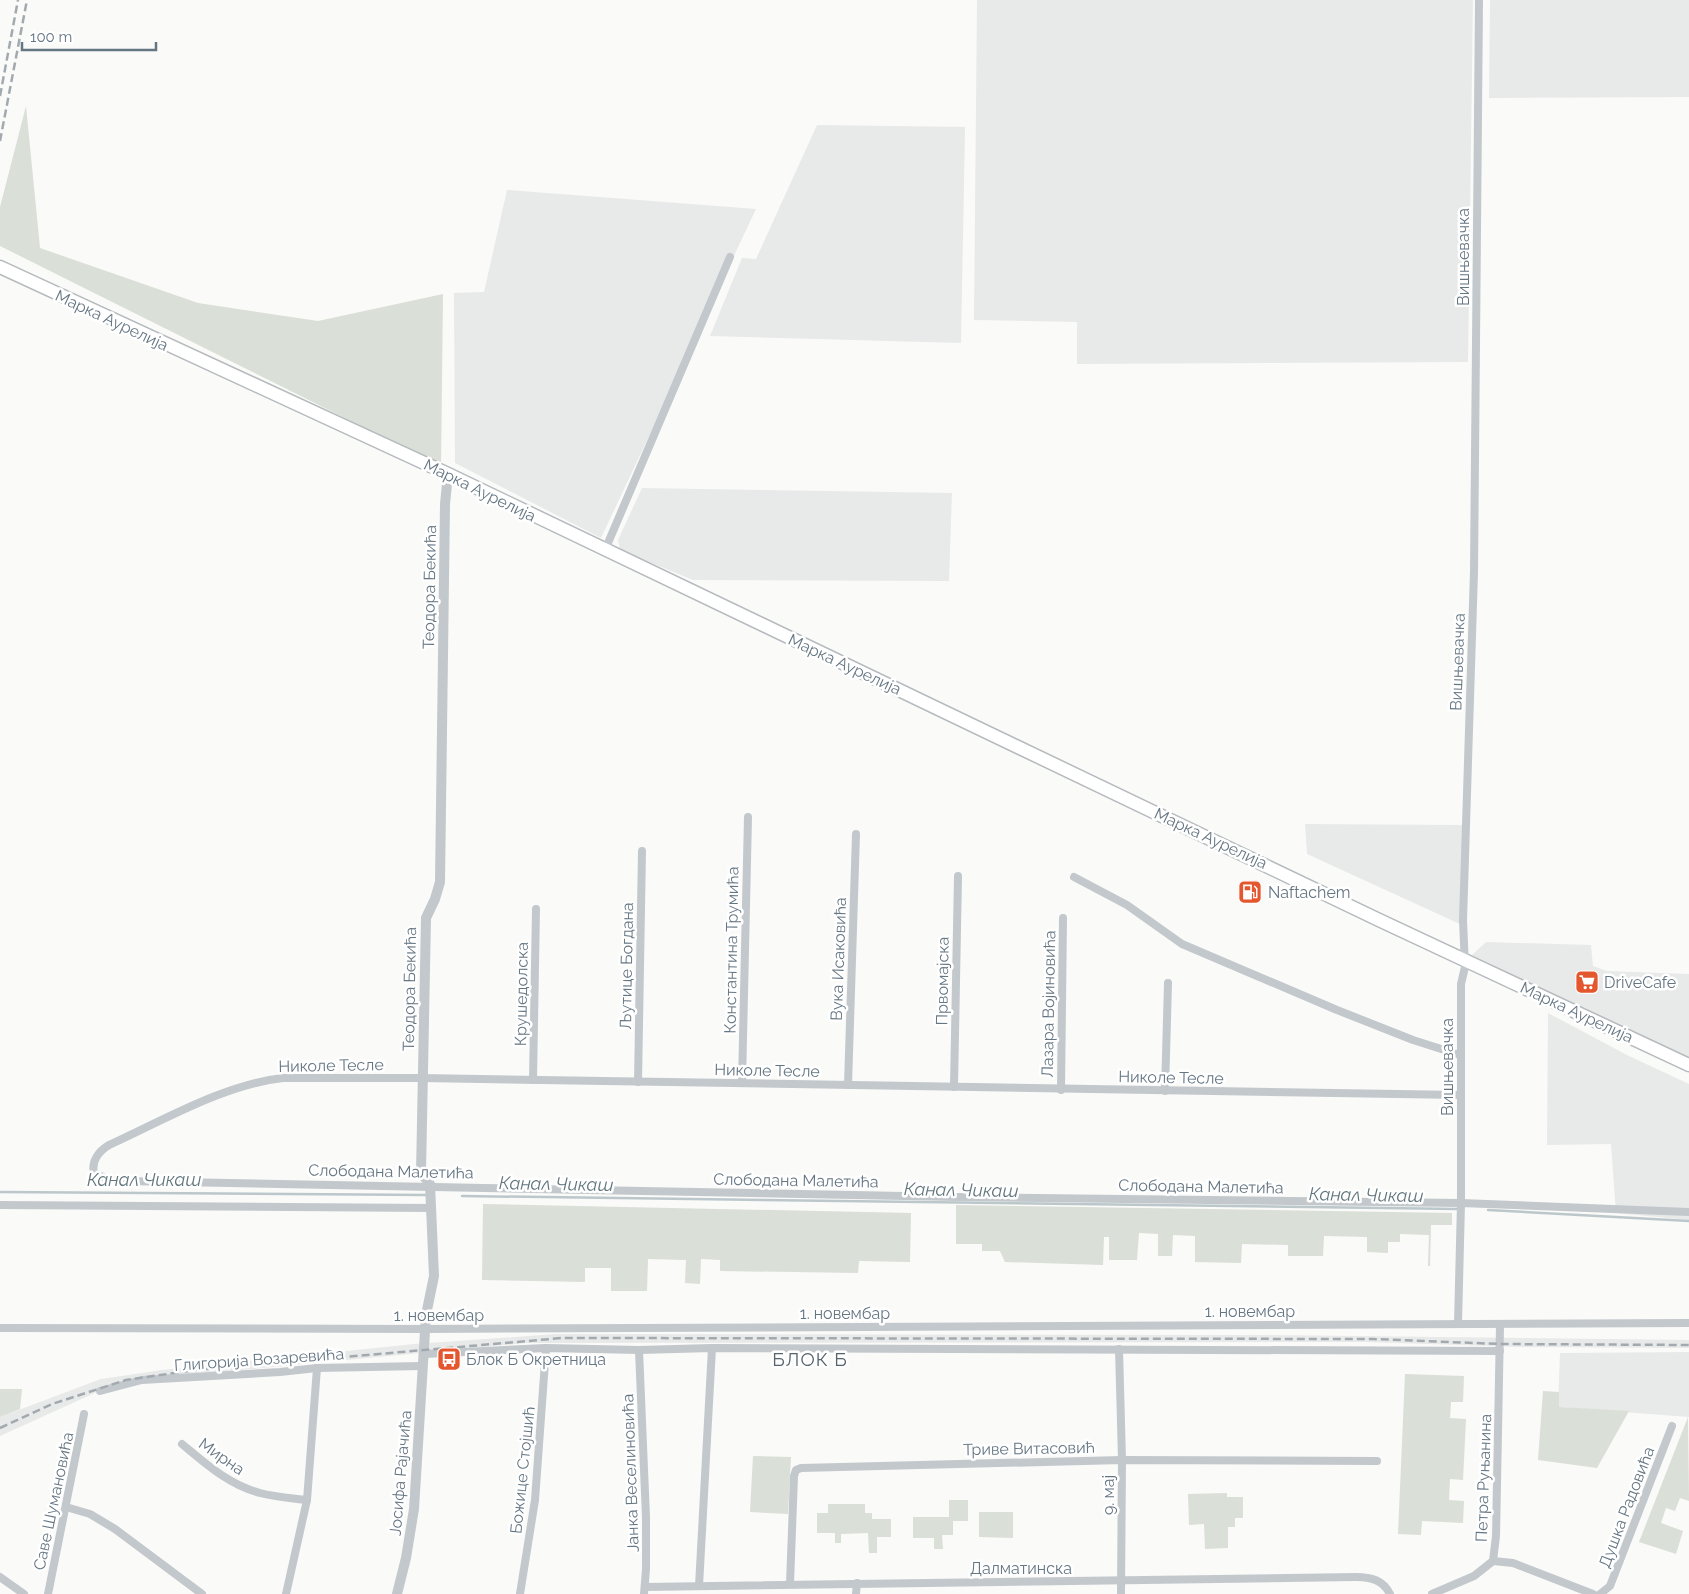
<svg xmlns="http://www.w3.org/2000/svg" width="1689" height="1594" font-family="Raleway,sans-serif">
<rect width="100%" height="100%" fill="#fafaf8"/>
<g fill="#e8e9e9">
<polygon points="977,0 1473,0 1468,362 1077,364 1077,322 974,320"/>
<polygon points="1490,0 1689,0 1689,97 1489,98"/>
<polygon points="817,125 965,127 961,343 710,336 742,258 756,259"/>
<polygon points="507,190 756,209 601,538 455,463 454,293 484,292"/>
<polygon points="642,488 952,493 949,581 693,580 620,550 618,540"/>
<polygon points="1305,824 1463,825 1462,925 1307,854"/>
<polygon points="1486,942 1591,945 1593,966 1607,971 1689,974 1689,1059 1472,955"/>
<polygon points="1548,1013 1627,1055 1689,1084 1689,1220 1616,1213 1611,1144 1547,1145"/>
<polygon points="556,1334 1265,1335 1689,1340 1689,1348 1521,1347 1366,1342 526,1343 137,1380 108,1387 0,1436 0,1417 101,1379 162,1370 414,1344"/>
<polygon points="1689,1352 1689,1417 1558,1407 1560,1353"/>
</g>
<g fill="#dadfd7">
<polygon points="26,106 40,248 198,303 318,321 443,294 441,466 0,246 0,207"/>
<polygon points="483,1204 911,1213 910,1262 859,1261 858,1273 720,1271 720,1260 701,1259 700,1284 685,1283 686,1260 648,1259 647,1291 611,1291 611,1268 585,1268 585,1282 482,1280"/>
<polygon points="956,1205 1452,1213 1452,1225 1431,1225 1430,1266 1428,1266 1429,1235 1400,1234 1400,1242 1388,1242 1388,1253 1367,1252 1367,1237 1324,1236 1323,1256 1288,1256 1288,1245 1242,1244 1241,1263 1195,1262 1195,1236 1173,1235 1172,1256 1158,1256 1158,1234 1139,1233 1137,1260 1109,1260 1109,1237 1104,1237 1103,1265 1005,1262 1000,1251 982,1251 982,1244 956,1244"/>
<polygon points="1405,1374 1464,1376 1463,1402 1451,1402 1450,1418 1466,1419 1463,1480 1450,1479 1449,1500 1464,1501 1463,1523 1422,1521 1421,1535 1398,1534"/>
<polygon points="0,1389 22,1389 20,1409 0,1417"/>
<polygon points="1543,1391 1559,1392 1559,1407 1629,1411 1597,1468 1538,1460"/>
<polygon points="1688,1417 1689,1501 1680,1498 1675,1511 1666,1508 1661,1523 1683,1531 1676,1554 1639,1542"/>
<polygon points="753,1456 791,1457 788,1514 750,1512"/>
<polygon points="1227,1493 1227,1497 1243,1497 1243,1518 1235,1518 1235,1527 1228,1527 1228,1548 1205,1549 1204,1524 1189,1525 1188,1494"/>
<polygon points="949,1500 968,1500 968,1521 953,1521 953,1535 942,1535 943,1549 934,1549 934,1538 913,1538 913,1517 949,1517"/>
<polygon points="828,1504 865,1504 865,1513 872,1513 872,1519 891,1519 891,1537 877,1537 877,1553 869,1553 868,1533 841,1534 841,1543 835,1543 835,1533 817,1533 817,1513 828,1513"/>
<polygon points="979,1512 1013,1512 1013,1538 979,1537"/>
</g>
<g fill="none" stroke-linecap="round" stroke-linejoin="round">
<g stroke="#bbc7cb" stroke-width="2.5">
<polyline points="0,1192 428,1195"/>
<polyline points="462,1196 1458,1209"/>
<polyline points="1488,1210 1689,1221"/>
</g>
<g stroke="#b5babe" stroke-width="15">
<polyline id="primary" points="0,267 448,474 1379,920 1689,1065"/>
</g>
<g stroke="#c3c8cc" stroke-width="8">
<polyline points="605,550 730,257"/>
<polyline points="1074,877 1127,905 1182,944 1337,1010 1413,1040 1460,1055"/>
<polyline points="533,1080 536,909"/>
<polyline points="638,1082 642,851"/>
<polyline points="742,1083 748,817"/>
<polyline points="848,1085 856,834"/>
<polyline points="954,1087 958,876"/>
<polyline points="1061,1090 1063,918"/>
<polyline points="1165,1091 1168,983"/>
<path d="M1461,1095L421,1078H283C225,1084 162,1121 109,1145C99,1151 91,1161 94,1173L107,1179L123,1181L956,1197L1461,1203L1689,1212"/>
<polyline points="0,1205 432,1208"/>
<polyline points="1458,1324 1461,1203 1461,984 1465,967 1463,920 1474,572 1479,0"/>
<polyline points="0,1328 425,1329 1689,1323"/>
<polyline points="1119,1349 1122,1460 1121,1594"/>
<polyline points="639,1350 646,1517 646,1569 644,1594"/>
<polyline points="424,1354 546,1348 639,1350 712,1348 1500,1351"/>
<polyline points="100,1391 142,1380 280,1372 317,1368 422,1366"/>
<path d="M182,1444C206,1464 229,1485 260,1493C275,1497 291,1498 307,1500"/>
<polyline points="66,1507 90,1514 115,1529 202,1594"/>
<polyline points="1493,1561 1513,1563 1593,1594"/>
<polyline points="0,1577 24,1594"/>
<polyline points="790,1584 794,1476 796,1470 801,1468 1122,1460 1377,1461"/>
<polyline points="699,1586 712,1348"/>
<path d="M645,1587L1356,1577C1371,1577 1383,1580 1390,1594"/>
<polyline points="48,1594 84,1414"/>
<polyline points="286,1594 307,1500 317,1368"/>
<polyline points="520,1594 535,1500 546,1348"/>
<polyline points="856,1594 857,1583"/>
<polyline points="1432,1594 1474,1576 1493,1561 1496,1536 1500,1326"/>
<polyline points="1600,1594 1610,1586 1672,1426"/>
</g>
<polyline stroke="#c3c8cc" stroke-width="10" points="397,1594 406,1558 414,1509 426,1315 434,1276 430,1184 421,1173 426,918 435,899 440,882 445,504 448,474"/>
<use href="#primary" stroke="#fff" stroke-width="12"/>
<g stroke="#a2aab0" stroke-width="2.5" stroke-dasharray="8 4" stroke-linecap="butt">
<polyline points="0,96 18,0"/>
<polyline points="0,141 27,0"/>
<polyline points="0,1428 52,1404 126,1380 195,1370 562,1338 1373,1339 1500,1344 1689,1345"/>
</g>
</g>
<defs>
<g id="fuel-square" transform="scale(1.25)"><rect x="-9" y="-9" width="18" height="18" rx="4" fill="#e4572e" stroke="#fff"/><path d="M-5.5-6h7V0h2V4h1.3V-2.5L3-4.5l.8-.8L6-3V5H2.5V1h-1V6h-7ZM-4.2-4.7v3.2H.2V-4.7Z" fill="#fff"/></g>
<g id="supermarket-square" transform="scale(1.25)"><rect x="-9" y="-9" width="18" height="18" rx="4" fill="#e4572e" stroke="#fff"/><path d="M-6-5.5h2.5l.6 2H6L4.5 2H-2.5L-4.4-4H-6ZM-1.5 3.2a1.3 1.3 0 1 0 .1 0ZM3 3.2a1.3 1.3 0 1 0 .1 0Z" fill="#fff"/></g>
<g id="bus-square" transform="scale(1.25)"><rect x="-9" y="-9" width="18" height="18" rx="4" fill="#e4572e" stroke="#fff"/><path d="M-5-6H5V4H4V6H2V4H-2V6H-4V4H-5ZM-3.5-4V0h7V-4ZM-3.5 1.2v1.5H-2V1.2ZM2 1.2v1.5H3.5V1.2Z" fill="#fff"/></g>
</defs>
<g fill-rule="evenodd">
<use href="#fuel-square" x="1250" y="892"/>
<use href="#supermarket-square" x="1587" y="982"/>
<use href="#bus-square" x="449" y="1359"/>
</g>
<g text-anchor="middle" stroke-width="5" stroke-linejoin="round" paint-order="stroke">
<g font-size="16" fill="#657683" stroke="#fff">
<text transform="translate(1463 257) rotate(-90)" y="6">Вишњевачка</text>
<text transform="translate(112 320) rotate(25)" y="6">Марка Аурелија</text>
<text transform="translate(480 490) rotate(26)" y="6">Марка Аурелија</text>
<text transform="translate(429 587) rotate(-89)" y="6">Теодора Бекића</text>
<text transform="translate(1457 662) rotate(-88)" y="6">Вишњевачка</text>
<text transform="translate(845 664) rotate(25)" y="6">Марка Аурелија</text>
<text transform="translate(1211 838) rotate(25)" y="6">Марка Аурелија</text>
<text transform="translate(731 950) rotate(-89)" y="6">Константина Трумића</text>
<text transform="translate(838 959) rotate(-88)" y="6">Вука Исаковића</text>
<text transform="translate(626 966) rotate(-89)" y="6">Љутице Богдана</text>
<text transform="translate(942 981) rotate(-89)" y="6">Првомајска</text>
<text transform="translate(409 989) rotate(-89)" y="6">Теодора Бекића</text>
<text transform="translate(521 994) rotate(-89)" y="6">Крушедолска</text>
<text transform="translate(1048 1004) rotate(-89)" y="6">Лазара Војиновића</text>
<text transform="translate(1577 1012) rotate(25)" y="6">Марка Аурелија</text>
<text transform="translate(331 1065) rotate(-1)" y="6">Николе Тесле</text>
<text transform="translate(1447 1067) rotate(-90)" y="6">Вишњевачка</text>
<text transform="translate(767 1070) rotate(1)" y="6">Николе Тесле</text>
<text transform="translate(1171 1077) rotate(1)" y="6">Николе Тесле</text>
<text transform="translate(391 1171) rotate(1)" y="6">Слободана Малетића</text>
<text transform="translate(796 1180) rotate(1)" y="6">Слободана Малетића</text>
<text transform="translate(1201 1186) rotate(1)" y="6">Слободана Малетића</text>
<text x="1250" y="1317">1. новембар</text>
<text x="845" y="1319">1. новембар</text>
<text x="439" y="1321">1. новембар</text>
<text transform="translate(259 1359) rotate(-4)" y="6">Глигорија Возаревића</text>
<text transform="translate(1029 1448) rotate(-1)" y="6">Триве Витасовић</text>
<text transform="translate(222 1456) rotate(35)" y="6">Мирна</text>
<text transform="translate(522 1470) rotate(-84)" y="6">Божице Стојшић</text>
<text transform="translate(400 1473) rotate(-85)" y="6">Јосифа Рајачића</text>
<text transform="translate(630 1473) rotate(-92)" y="6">Јанка Веселиновића</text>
<text transform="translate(1483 1478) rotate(-88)" y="6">Петра Руњанина</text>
<text transform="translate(1108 1495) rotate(-90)" y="6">9. мај</text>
<text transform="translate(53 1501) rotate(-78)" y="6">Саве Шумановића</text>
<text transform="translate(1626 1507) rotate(-69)" y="6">Душка Радовића</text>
<text x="1021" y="1574">Далматинска</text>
</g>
<g font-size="16" fill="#657683" stroke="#fff" text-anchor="start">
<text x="1268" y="898">Naftachem</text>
<text x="1604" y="988">DriveCafe</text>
<text x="466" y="1365">Блок Б Окретница</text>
</g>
<g font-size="18" font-style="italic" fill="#60757c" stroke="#fff">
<text x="144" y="1186">Канал Чикаш</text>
<text transform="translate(556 1184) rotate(1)" y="6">Канал Чикаш</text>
<text transform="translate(961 1190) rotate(1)" y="6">Канал Чикаш</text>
<text transform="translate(1366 1195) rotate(1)" y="6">Канал Чикаш</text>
</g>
<g font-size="19" letter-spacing="1" fill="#57646e" stroke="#fff">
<text x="810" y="1366">БЛОК Б</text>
</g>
</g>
<path d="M22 42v8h134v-8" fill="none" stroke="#657683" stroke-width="2.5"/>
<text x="30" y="42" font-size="15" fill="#657683" stroke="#ffffff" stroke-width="4" paint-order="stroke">100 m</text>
</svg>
